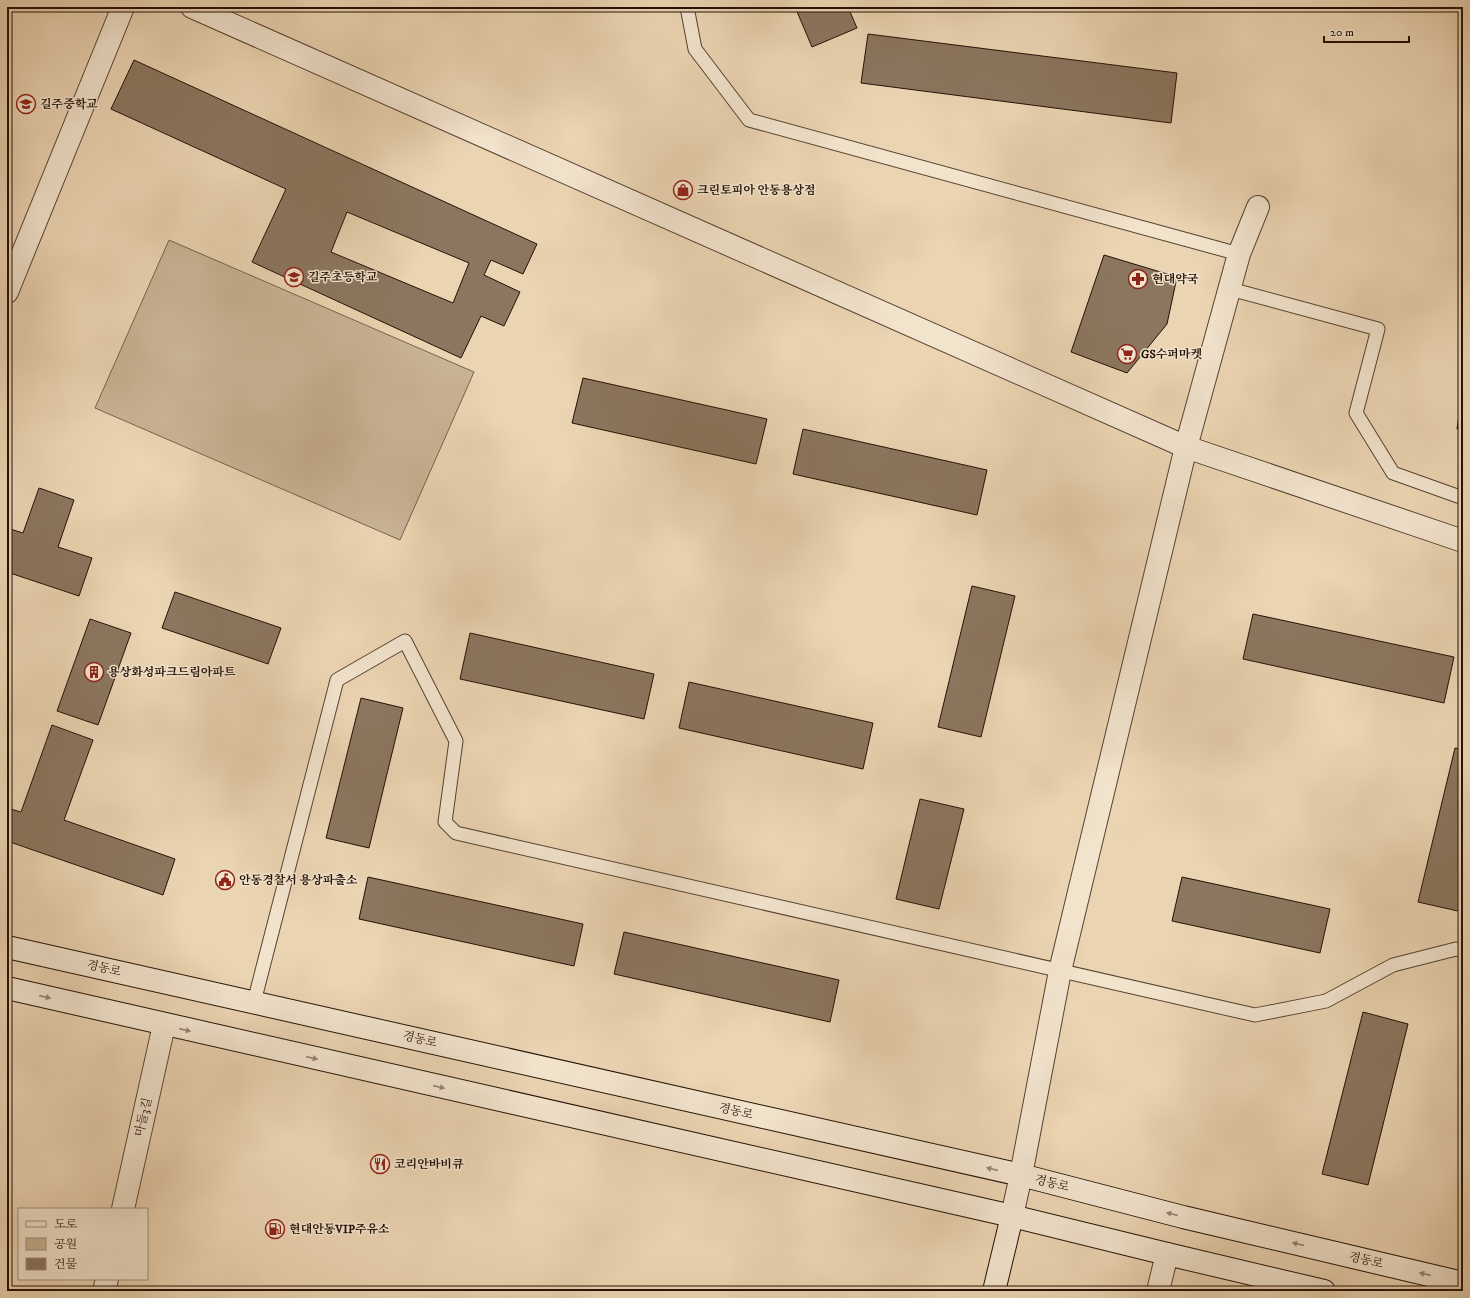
<svg xmlns="http://www.w3.org/2000/svg" width="1470" height="1298" font-family="'IM FELL DW Pica','Noto Serif KR',serif">
<rect width="100%" height="100%" fill="#ebd4b2"/>
<filter id="stains"><feTurbulence type="fractalNoise" baseFrequency=".005" numOctaves="4"/><feColorMatrix values="0 0 0 0 .2 0 0 0 0 .09 0 0 0 0 .02 0 0 0 .5 -.17"/></filter>
<radialGradient id="worn" r=".72"><stop offset=".6" stop-color="#630" stop-opacity="0"/><stop offset="1" stop-color="#630" stop-opacity=".3"/></radialGradient>
<polygon fill="#c9b395" stroke="#76624e" points="169,240 474,372 400,540 95,408"/>
<g fill="#8b765f" stroke="#241106" fill-rule="evenodd">
<polygon points="795,7 848,7 857,28 812,47"/>
<polygon points="868,34 1177,73 1171,123 861,83"/>
<path d="M134,60L537,244L523,274L491,260L484,275L520,292L504,326L481,316L461,358L252,262L286,189L111,109ZM347,212L469,263L453,303L331,252Z"/>
<polygon points="1104,255 1177,277 1167,324 1127,373 1071,352"/>
<polygon points="583,378 767,419 756,464 572,423"/>
<polygon points="1463,387 1463,430 1457,429"/>
<polygon points="803,429 987,470 977,515 793,474"/>
<polygon points="39,488 74,500 58,547 92,558 79,596 7,572 7,528 23,533"/>
<polygon points="972,586 1015,596 981,737 938,727"/>
<polygon points="175,592 281,628 268,664 162,628"/>
<polygon points="1253,614 1454,657 1444,703 1243,659"/>
<polygon points="90,619 131,633 98,725 57,711"/>
<polygon points="470,633 654,674 644,719 460,679"/>
<polygon points="689,682 873,723 863,769 679,728"/>
<polygon points="361,698 403,708 369,848 326,838"/>
<polygon points="52,725 93,740 64,820 175,859 163,895 7,841 7,808 21,812"/>
<polygon points="1455,748 1463,749 1463,906 1462,912 1418,902"/>
<polygon points="920,799 964,809 939,909 896,899"/>
<polygon points="368,877 583,924 574,966 359,919"/>
<polygon points="1182,877 1330,909 1320,953 1172,921"/>
<polygon points="624,932 839,980 830,1022 614,974"/>
<polygon points="1363,1012 1408,1024 1368,1185 1322,1174"/>
</g>
<g fill="none" stroke-linecap="round" stroke-linejoin="round">
<g stroke="#564231" stroke-width="15">
<g id="lane">
<polyline points="687,7 695,49 749,120 1239,254"/>
<polyline points="1230,289 1378,329 1356,413 1393,473 1463,498"/>
<polyline points="254,1002 337,680 405,641 456,741 445,822 456,833 1255,1015 1326,1001 1393,965 1456,949 1463,950"/>
</g>
</g>
<g stroke="#564231" stroke-width="24">
<g id="street">
<polyline points="192,7 1186,447 1463,541"/>
<polyline points="7,292 123,7"/>
<polyline points="123,1209 164,1025"/>
<polyline points="1012,1216 1021,1175 1060,971 1186,447 1239,254 1258,207"/>
<polyline points="104,1291 107,1279"/>
<polyline points="1158,1291 1167,1254"/>
</g>
</g>
<g stroke="#241106" stroke-width="24">
<g id="secondary">
<polyline points="7,947 1021,1175 1183,1217 1463,1283"/>
<polyline points="7,988 1012,1216 1167,1254 1324,1291"/>
<polyline points="994,1291 1012,1216"/>
</g>
</g>
<use href="#lane" stroke="#f2e3cd" stroke-width="13"/>
<use href="#street" stroke="#f2e3cd" stroke-width="22"/>
<use href="#secondary" stroke="#f2e3cd" stroke-width="22"/>
</g>
<defs><path id="oneway-solid" d="M-6-.8H1V-3.2L6.5 0L1 3.2V.8H-6Z"/></defs>
<g fill="#958473">
<use href="#oneway-solid" transform="translate(45 997) rotate(13)"/>
<use href="#oneway-solid" transform="translate(185 1030) rotate(13)"/>
<use href="#oneway-solid" transform="translate(312 1058) rotate(13)"/>
<use href="#oneway-solid" transform="translate(439 1087) rotate(13)"/>
<use href="#oneway-solid" transform="translate(992 1169) rotate(-167)"/>
<use href="#oneway-solid" transform="translate(1172 1214) rotate(-166)"/>
<use href="#oneway-solid" transform="translate(1298 1244) rotate(-167)"/>
<use href="#oneway-solid" transform="translate(1425 1274) rotate(-167)"/>
</g>
<defs>
<g id="school-ring" transform="scale(1)"><circle r="9.5" fill="#f2e3cd" stroke="#8f2418" stroke-width="1.5"/><path d="M0-5L7-2L0 1L-7-2ZM-4 1L0 2.5L4 1V4Q0 6-4 4Z" fill="#8f2418"/></g>
<g id="shop-ring" transform="scale(1)"><circle r="9.5" fill="#f2e3cd" stroke="#8f2418" stroke-width="1.5"/><path d="M-5-2.5h2.3a2.7 3.5 0 0 1 5.4 0H5L5.5 6h-11ZM-1.5-2.5h3a1.5 2.3 0 0 0-3 0Z" fill="#8f2418"/></g>
<g id="pharmacy-ring" transform="scale(1)"><circle r="9.5" fill="#f2e3cd" stroke="#8f2418" stroke-width="1.5"/><path d="M-2-6h4v4h4v4h-4v4h-4v-4h-4v-4h4Z" fill="#8f2418"/></g>
<g id="supermarket-ring" transform="scale(1)"><circle r="9.5" fill="#f2e3cd" stroke="#8f2418" stroke-width="1.5"/><path d="M-6-5.5h2.5l.6 2H6L4.5 2H-2.5L-4.4-4H-6ZM-1.5 3.2a1.3 1.3 0 1 0 .1 0ZM3 3.2a1.3 1.3 0 1 0 .1 0Z" fill="#8f2418"/></g>
<g id="building-ring" transform="scale(1)"><circle r="9.5" fill="#f2e3cd" stroke="#8f2418" stroke-width="1.5"/><path d="M-4-6H4V6H1V3H-1V6H-4ZM-2.5-4.3h1.7v1.8h-1.7ZM.8-4.3h1.7v1.8H.8ZM-2.5-1h1.7V.8h-1.7ZM.8-1h1.7V.8H.8Z" fill="#8f2418"/></g>
<g id="civic-ring" transform="scale(1)"><circle r="9.5" fill="#f2e3cd" stroke="#8f2418" stroke-width="1.5"/><path d="M-.6-6.5H3V-4.5H.6V-3L4-1V1h2V6H-6V1h2V-1L-.6-3ZM-1.2 2.5V6h2.4V2.5Z" fill="#8f2418"/></g>
<g id="restaurant-ring" transform="scale(1)"><circle r="9.5" fill="#f2e3cd" stroke="#8f2418" stroke-width="1.5"/><path d="M-5-6h1v4h1v-4h1v4h1v-4h1v5L-1.5 .5V6h-2V.5L-5-1ZM5-6V6H3V1.5H1.5Q1.5-4 5-6Z" fill="#8f2418"/></g>
<g id="fuel-ring" transform="scale(1)"><circle r="9.5" fill="#f2e3cd" stroke="#8f2418" stroke-width="1.5"/><path d="M-5.5-6h7V0h2V4h1.3V-2.5L3-4.5l.8-.8L6-3V5H2.5V1h-1V6h-7ZM-4.2-4.7v3.2H.2V-4.7Z" fill="#8f2418"/></g>
</defs>
<g fill-rule="evenodd">
<use href="#school-ring" x="26" y="104"/>
<use href="#shop-ring" x="683" y="190"/>
<use href="#school-ring" x="294" y="277"/>
<use href="#pharmacy-ring" x="1138" y="279"/>
<use href="#supermarket-ring" x="1127" y="354"/>
<use href="#building-ring" x="94" y="672"/>
<use href="#civic-ring" x="225" y="880"/>
<use href="#restaurant-ring" x="380" y="1164"/>
<use href="#fuel-ring" x="275" y="1229"/>
</g>
<g text-anchor="middle" stroke-width="3" stroke-linejoin="round" paint-order="stroke">
<g font-size="12" font-weight="bold" fill="#241106" stroke="#f2e3cd" text-anchor="start">
<text x="40" y="108">길주중학교</text>
<text x="697" y="194">크린토피아 안동용상점</text>
<text x="308" y="281">길주초등학교</text>
<text x="1152" y="283">현대약국</text>
<text x="1141" y="358">GS수퍼마켓</text>
<text x="108" y="676">용상화성파크드림아파트</text>
<text x="239" y="884">안동경찰서 용상파출소</text>
<text x="394" y="1168">코리안바비큐</text>
<text x="289" y="1233">현대안동VIP주유소</text>
</g>
<g font-size="12" fill="#241106" stroke="#f2e3cd">
<text transform="translate(104 968) rotate(13)" y="4">경동로</text>
<text transform="translate(420 1039) rotate(13)" y="4">경동로</text>
<text transform="translate(736 1111) rotate(13)" y="4">경동로</text>
<text transform="translate(143 1117) rotate(-77)" y="4">마들3길</text>
<text transform="translate(1052 1183) rotate(14)" y="4">경동로</text>
<text transform="translate(1366 1260) rotate(13)" y="4">경동로</text>
</g>
</g>
<rect width="1470" height="1298" fill="none" stroke="#ebd4b2" stroke-width="24"/>
<rect x="8" y="8" width="1454" height="1282" fill="none" stroke="#241106" stroke-width="2"/>
<rect x="12" y="12" width="1446" height="1274" fill="none" stroke="#241106"/>
<rect x="18" y="1208" width="130" height="72" fill="#f2e3cd" stroke="#a08f7d"/>
<rect x="26" y="1221" width="20" height="6" fill="#f2e3cd" stroke="#a08f7d"/>
<text x="54" y="1228" font-size="12" fill="#241106">도로</text>
<rect x="26" y="1238" width="20" height="12" fill="#c9b395" stroke="#a08f7d"/>
<text x="54" y="1248" font-size="12" fill="#241106">공원</text>
<rect x="26" y="1258" width="20" height="12" fill="#8b765f" stroke="#a08f7d"/>
<text x="54" y="1268" font-size="12" fill="#241106">건물</text>
<path d="M1324 36v6h85v-6" fill="none" stroke="#241106" stroke-width="2"/>
<text x="1330" y="36" font-size="12" fill="#241106" stroke="#f2e3cd" stroke-width="3" paint-order="stroke">20 m</text>
<rect width="100%" height="100%" filter="url(#stains)"/>
<rect width="100%" height="100%" fill="url(#worn)"/>
</svg>
